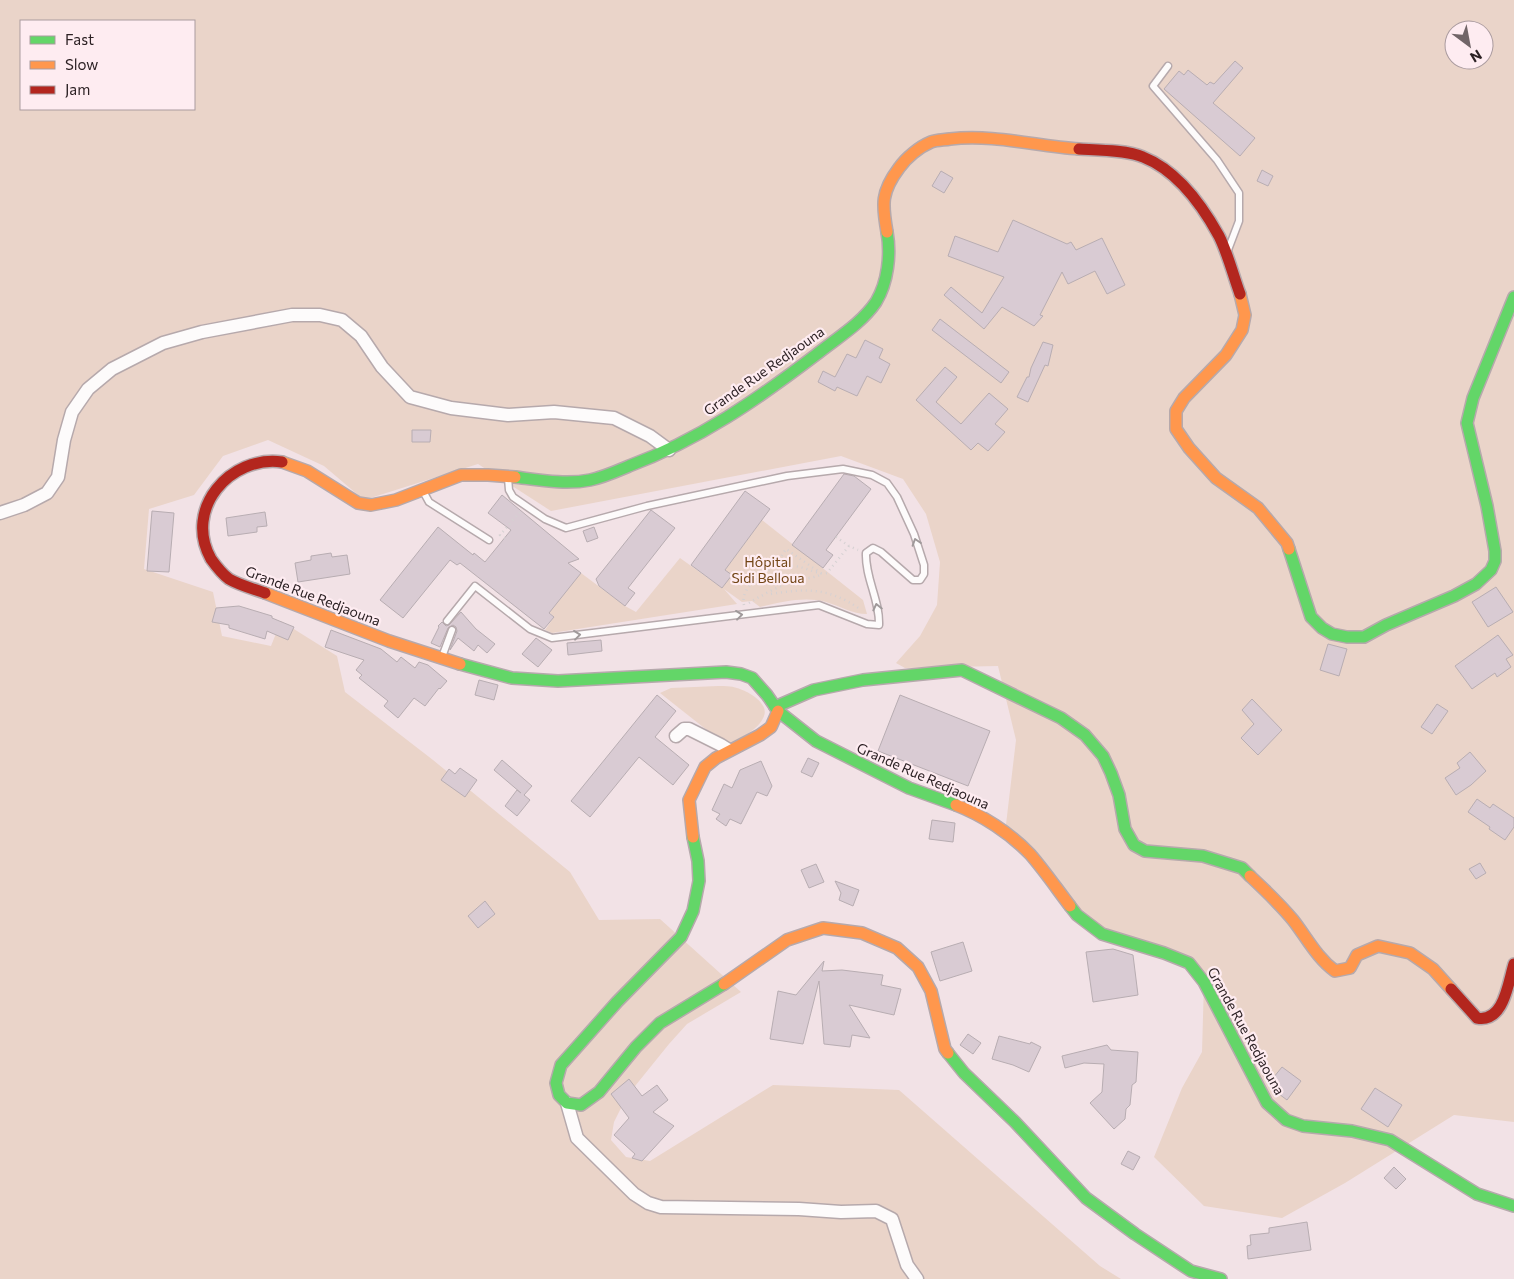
<svg xmlns="http://www.w3.org/2000/svg" width="1514" height="1279" font-family="Commissioner,sans-serif">
<rect width="100%" height="100%" fill="#f2e2e6"/>
<g fill="#ead4c9" fill-rule="evenodd">
<path d="M0,0H1514V1122L1454,1115L1345,1183L1282,1218L1204,1206L1154,1157L1182,1088L1202,1052L1204,982L1189,962L1102,934L1005,833L1016,740L998,666L905,668L896,663L920,636L937,605L940,562L926,514L903,479L841,456L551,511L478,464L364,500L324,466L268,440L223,456L194,495L149,509L144,569L213,592L222,636L271,646L281,621L337,656L345,692L433,760L570,872L599,920L660,919L741,992L687,1024L669,1044L627,1096L614,1122L611,1140L626,1157L650,1161L773,1085L899,1090L1100,1266L1121,1279H0ZM21,21H194V109H21ZM1454,30H1484V60H1454Z"/>
<path d="M762,520L863,600L867,614C852,614 840,606 826,602C805,596 781,602 760,607L752,601L742,602L724,589L737,604L552,633L545,630L554,617L549,612L581,573L625,606L636,612L680,558L722,588L731,575L725,570Z"/>
<path d="M718,686C724,686 731,686 737,688C748,691 769,703 764,716C759,730 740,738 728,745L703,727L660,693L671,688Z"/>
</g>
<g fill="#d9cbd3" stroke="#b8adb2">
<polygon points="1235,61 1243,68 1213,103 1255,138 1240,156 1164,89 1179,71 1184,75 1188,70 1207,85 1210,82 1214,84"/>
<polygon points="1262,170 1273,176 1268,186 1257,181"/>
<polygon points="941,171 953,178 944,193 932,186"/>
<polygon points="1013,220 1067,244 1071,242 1076,250 1102,238 1125,285 1107,294 1095,271 1068,284 1062,272 1040,315 1043,316 1034,326 1002,307 984,329 944,295 951,287 982,313 1004,277 948,256 955,236 998,252"/>
<polygon points="940,319 1009,372 1001,383 932,330"/>
<polygon points="865,340 883,349 879,358 890,364 881,383 867,376 857,396 837,387 835,391 818,382 823,371 835,377 847,354 856,358"/>
<polygon points="1043,342 1053,345 1048,366 1045,365 1028,402 1017,397 1027,377 1029,377 1031,368"/>
<polygon points="945,367 957,377 936,402 961,424 989,393 1008,409 995,424 1005,432 988,451 978,443 971,450 916,400"/>
<polygon points="412,430 431,430 430,442 412,442"/>
<polygon points="844,474 854,476 871,489 826,550 833,555 823,568 792,545"/>
<polygon points="745,491 770,509 725,570 732,575 722,588 691,565"/>
<polygon points="502,495 579,559 568,563 581,573 549,613 554,617 544,629 460,563 457,565 450,560 403,618 380,600 438,527 473,555 474,553 485,562 511,530 488,513"/>
<polygon points="651,510 675,528 628,588 635,593 625,606 599,586 596,579"/>
<polygon points="152,511 174,513 169,572 147,571"/>
<polygon points="265,512 267,526 257,527 257,532 228,536 226,518"/>
<polygon points="594,527 598,538 587,542 583,531"/>
<polygon points="331,553 332,557 347,555 350,574 298,582 295,563 311,560 311,556"/>
<polygon points="1496,587 1513,612 1488,627 1472,602"/>
<polygon points="239,606 272,616 272,618 294,627 288,640 267,631 265,639 229,628 229,625 212,622 216,608"/>
<polygon points="461,612 476,629 495,644 487,653 478,645 474,651 458,638 450,650 457,631 456,627 453,625 448,628 440,647 431,643 439,627 438,626 442,622 446,626 449,625"/>
<polygon points="331,630 381,649 397,662 401,657 415,668 419,662 428,665 447,681 440,689 439,688 425,706 414,698 398,718 384,706 388,701 359,678 362,675 356,670 364,660 325,647"/>
<polygon points="1498,635 1513,655 1506,659 1511,667 1497,677 1495,673 1472,689 1455,666"/>
<polygon points="536,638 552,650 538,667 522,654"/>
<polygon points="601,640 602,651 568,655 567,643"/>
<polygon points="1328,644 1347,649 1339,676 1320,670"/>
<polygon points="479,680 498,685 494,700 475,695"/>
<polygon points="657,695 676,711 655,737 689,765 673,785 639,757 590,817 571,801"/>
<polygon points="900,695 990,731 968,786 878,751"/>
<polygon points="1252,699 1282,730 1258,755 1241,738 1254,724 1242,710"/>
<polygon points="1437,704 1448,711 1432,734 1421,727"/>
<polygon points="1470,752 1486,771 1471,785 1456,795 1445,778 1460,768 1457,763"/>
<polygon points="808,758 819,763 812,777 801,772"/>
<polygon points="502,760 532,786 524,795 530,800 517,816 505,806 517,790 521,793 494,770"/>
<polygon points="761,761 772,786 767,796 757,792 741,824 730,819 726,826 716,819 720,814 712,810 724,784 732,788 740,770"/>
<polygon points="460,768 477,780 465,797 441,780 449,769 455,774"/>
<polygon points="1477,799 1490,808 1493,804 1514,818 1514,827 1505,840 1489,829 1490,827 1468,812"/>
<polygon points="932,820 955,823 953,842 929,839"/>
<polygon points="1480,863 1486,873 1476,879 1469,869"/>
<polygon points="816,864 824,882 809,888 801,870"/>
<polygon points="835,881 859,890 853,906 839,900 841,893"/>
<polygon points="485,901 495,914 478,928 468,916"/>
<polygon points="963,942 972,971 940,981 931,952"/>
<polygon points="1113,949 1133,955 1138,995 1093,1002 1086,952"/>
<polygon points="824,961 822,971 842,970 883,975 881,985 901,989 894,1015 849,1005 870,1038 852,1035 850,1047 824,1044 819,981 803,1044 770,1039 778,991 796,995"/>
<polygon points="968,1034 981,1043 973,1054 960,1045"/>
<polygon points="999,1036 1030,1044 1031,1042 1041,1047 1029,1072 1013,1065 992,1059"/>
<polygon points="1107,1045 1111,1050 1138,1052 1136,1082 1132,1085 1130,1105 1126,1109 1125,1119 1114,1129 1090,1103 1102,1092 1104,1064 1084,1063 1065,1068 1062,1056"/>
<polygon points="1282,1067 1301,1081 1287,1100 1271,1088 1269,1083"/>
<polygon points="629,1079 642,1096 657,1085 668,1100 653,1112 674,1126 642,1161 632,1158 635,1154 614,1135 629,1118 611,1094"/>
<polygon points="1375,1088 1402,1105 1388,1127 1361,1109"/>
<polygon points="1128,1151 1140,1157 1133,1170 1121,1164"/>
<polygon points="1394,1167 1406,1179 1396,1189 1384,1178"/>
<polygon points="1307,1222 1311,1250 1248,1259 1247,1246 1251,1245 1250,1235 1269,1233 1269,1228"/>
</g>
<g fill="none" stroke-linecap="round" stroke-linejoin="round">
<g stroke="#b6a9ac" stroke-width="9">
<g id="lane">
<polyline points="1168,66 1153,86 1217,160 1239,193 1239,221 1228,250"/>
<polyline points="423,491 429,502 489,540"/>
<path d="M447,621L475,586L530,629L552,638L819,605L867,624L879,625C880,600 865,578 866,553L873,548L881,552L913,580H920L924,574V565L914,534L897,497L887,483L872,475L843,469L787,476L647,506L566,528L545,519L513,497L509,490L508,478"/>
<polyline points="442,657 452,630"/>
</g>
</g>
<g stroke="#b6a9ac" stroke-width="15">
<g id="street">
<polyline points="0,513 24,505 47,493 58,477 64,440 72,412 88,389 112,369 163,343 202,332 292,315 320,315 342,320 361,336 382,367 410,397 451,408 508,415 554,412 614,418 650,436 669,450"/>
<polyline points="676,736 684,729 689,729 721,745 729,750"/>
<polyline points="567,1103 577,1138 634,1194 648,1203 661,1207 799,1209 841,1212 876,1211 892,1219 907,1265 917,1279"/>
</g>
</g>
<g stroke="#b6a9ac" stroke-width="14">
<g id="fast">
<path d="M515,477C539,480 566,485 590,480C604,477 617,471 629,466C699,440 758,399 817,354C837,338 861,324 876,302C888,282 891,254 887,232"/>
<polyline points="1289,549 1311,617 1322,628 1332,634 1347,637 1364,637 1386,625 1454,596 1476,584 1491,570 1495,561 1495,551 1487,506 1467,423 1473,398 1514,297"/>
<polyline points="460,664 512,678 558,681 726,672 741,674 752,678 767,695 778,711 816,741 909,788 956,805"/>
<polyline points="775,707 814,690 863,680 962,670 1061,718 1085,735 1103,756 1111,773 1119,795 1125,829 1134,845 1145,851 1203,856 1242,868 1250,876"/>
<polyline points="693,837 698,861 699,881 693,911 681,937 617,1002 561,1065 556,1083 559,1095 567,1103 581,1105 599,1092 636,1047 660,1023 724,984"/>
<polyline points="1070,906 1077,915 1102,934 1164,953 1189,963 1204,982 1267,1103 1286,1120 1303,1126 1352,1131 1390,1140 1477,1194 1514,1206"/>
<polyline points="948,1053 964,1073 1015,1122 1086,1198 1135,1234 1191,1271 1221,1279"/>
</g>
</g>
<g stroke="#b6a9ac" stroke-width="14">
<g id="slow">
<path d="M887,232C882,204 881,192 899,168C906,158 919,147 931,142C936,140 944,140 950,139C994,134 1035,146 1079,149"/>
<polyline points="1240,294 1245,315 1242,330 1226,355 1184,398 1176,411 1176,429 1189,448 1216,478 1258,508 1287,543 1289,549"/>
<polyline points="282,462 307,471 358,503 371,505 396,500 461,475 488,475 515,477"/>
<polyline points="265,593 389,641 460,664"/>
<path d="M956,805C982,815 1010,833 1030,854C1044,870 1057,889 1070,906"/>
<polyline points="693,837 689,800 705,767 716,758 760,735 771,727 778,711"/>
<path d="M1250,876C1265,890 1280,904 1293,920C1307,938 1317,958 1335,971L1350,968L1357,955L1378,946L1410,953L1433,969L1451,989"/>
<polyline points="724,984 787,940 823,928 862,933 897,948 918,967 931,991 945,1049 948,1053"/>
</g>
</g>
<g stroke="#b6a9ac" stroke-width="14">
<g id="jam">
<path d="M1079,149C1097,150 1127,150 1143,157C1176,170 1202,205 1219,236C1228,254 1233,275 1240,294"/>
<path d="M265,593C254,589 239,585 229,579C222,574 216,566 211,559C183,509 230,455 282,462"/>
<path d="M1451,989L1477,1018C1504,1023 1508,983 1514,964"/>
</g>
</g>
<g stroke="#d5d1d2" stroke-width="2.5" stroke-dasharray="1 4" stroke-linecap="butt">
<polyline points="836,537 849,546 858,550"/>
<polyline points="505,538 500,535 520,512"/>
<path d="M771,594C807,588 829,588 860,609"/>
<path d="M749,603C760,596 783,584 795,581C805,578 811,579 822,574L786,549L775,566C783,566 792,565 800,567C809,569 819,575 827,573L849,546"/>
<path d="M744,605C740,586 762,576 775,566"/>
</g>
<use href="#lane" stroke="#fdfbfb" stroke-width="6"/>
<use href="#street" stroke="#fdfbfb" stroke-width="12"/>
<use href="#fast" stroke="#63d668" stroke-width="11"/>
<use href="#slow" stroke="#ff974d" stroke-width="11"/>
<use href="#jam" stroke="#b3261e" stroke-width="11"/>
</g>
<defs><path id="oneway-chevron" d="M-2-3.5L2.5 0L-2 3.5" fill="none" stroke-width="1.6" stroke-linecap="round" stroke-linejoin="round" transform="scale(1.25)"/></defs>
<g stroke="#9f999a">
<use href="#oneway-chevron" transform="translate(916 542) rotate(-108)"/>
<use href="#oneway-chevron" transform="translate(877 607) rotate(-103)"/>
<use href="#oneway-chevron" transform="translate(739 615) rotate(-7)"/>
<use href="#oneway-chevron" transform="translate(577 635) rotate(-7)"/>
</g>
<g text-anchor="middle" stroke-width="4.5" stroke-linejoin="round" paint-order="stroke">
<g font-size="14" fill="#2c2124" stroke="#feecf1">
<text transform="translate(764 371) rotate(-35)" y="5">Grande Rue Redjaouna</text>
<text transform="translate(313 596) rotate(21)" y="5">Grande Rue Redjaouna</text>
<text transform="translate(923 776) rotate(24)" y="5">Grande Rue Redjaouna</text>
<text transform="translate(1246 1031) rotate(61)" y="5">Grande Rue Redjaouna</text>
</g>
<g font-size="14" fill="#724515" stroke="#feecf1">
<text x="768" y="567">Hôpital<tspan x="768" dy="16">Sidi Belloua</tspan></text>
</g>
</g>
<rect x="20" y="20" width="175" height="90" fill="#feecf1" stroke="#aa9b9f"/>
<rect x="30" y="36" width="25" height="8" fill="#63d668" stroke="#aa9b9f"/>
<text x="65" y="45" font-size="15" fill="#2c2124">Fast</text>
<rect x="30" y="61" width="25" height="8" fill="#ff974d" stroke="#aa9b9f"/>
<text x="65" y="70" font-size="15" fill="#2c2124">Slow</text>
<rect x="30" y="86" width="25" height="8" fill="#b3261e" stroke="#aa9b9f"/>
<text x="65" y="95" font-size="15" fill="#2c2124">Jam</text>
<g transform="translate(1469 45) rotate(148)"><circle r="24" fill="#feecf1" stroke="#aa9b9f"/>
<path d="M0-4L9 19L0 12L-9 19Z" fill="#716568"/>
<text y="-8" font-size="14" font-weight="bold" text-anchor="middle" fill="#2c2124">N</text>
</g>
</svg>
